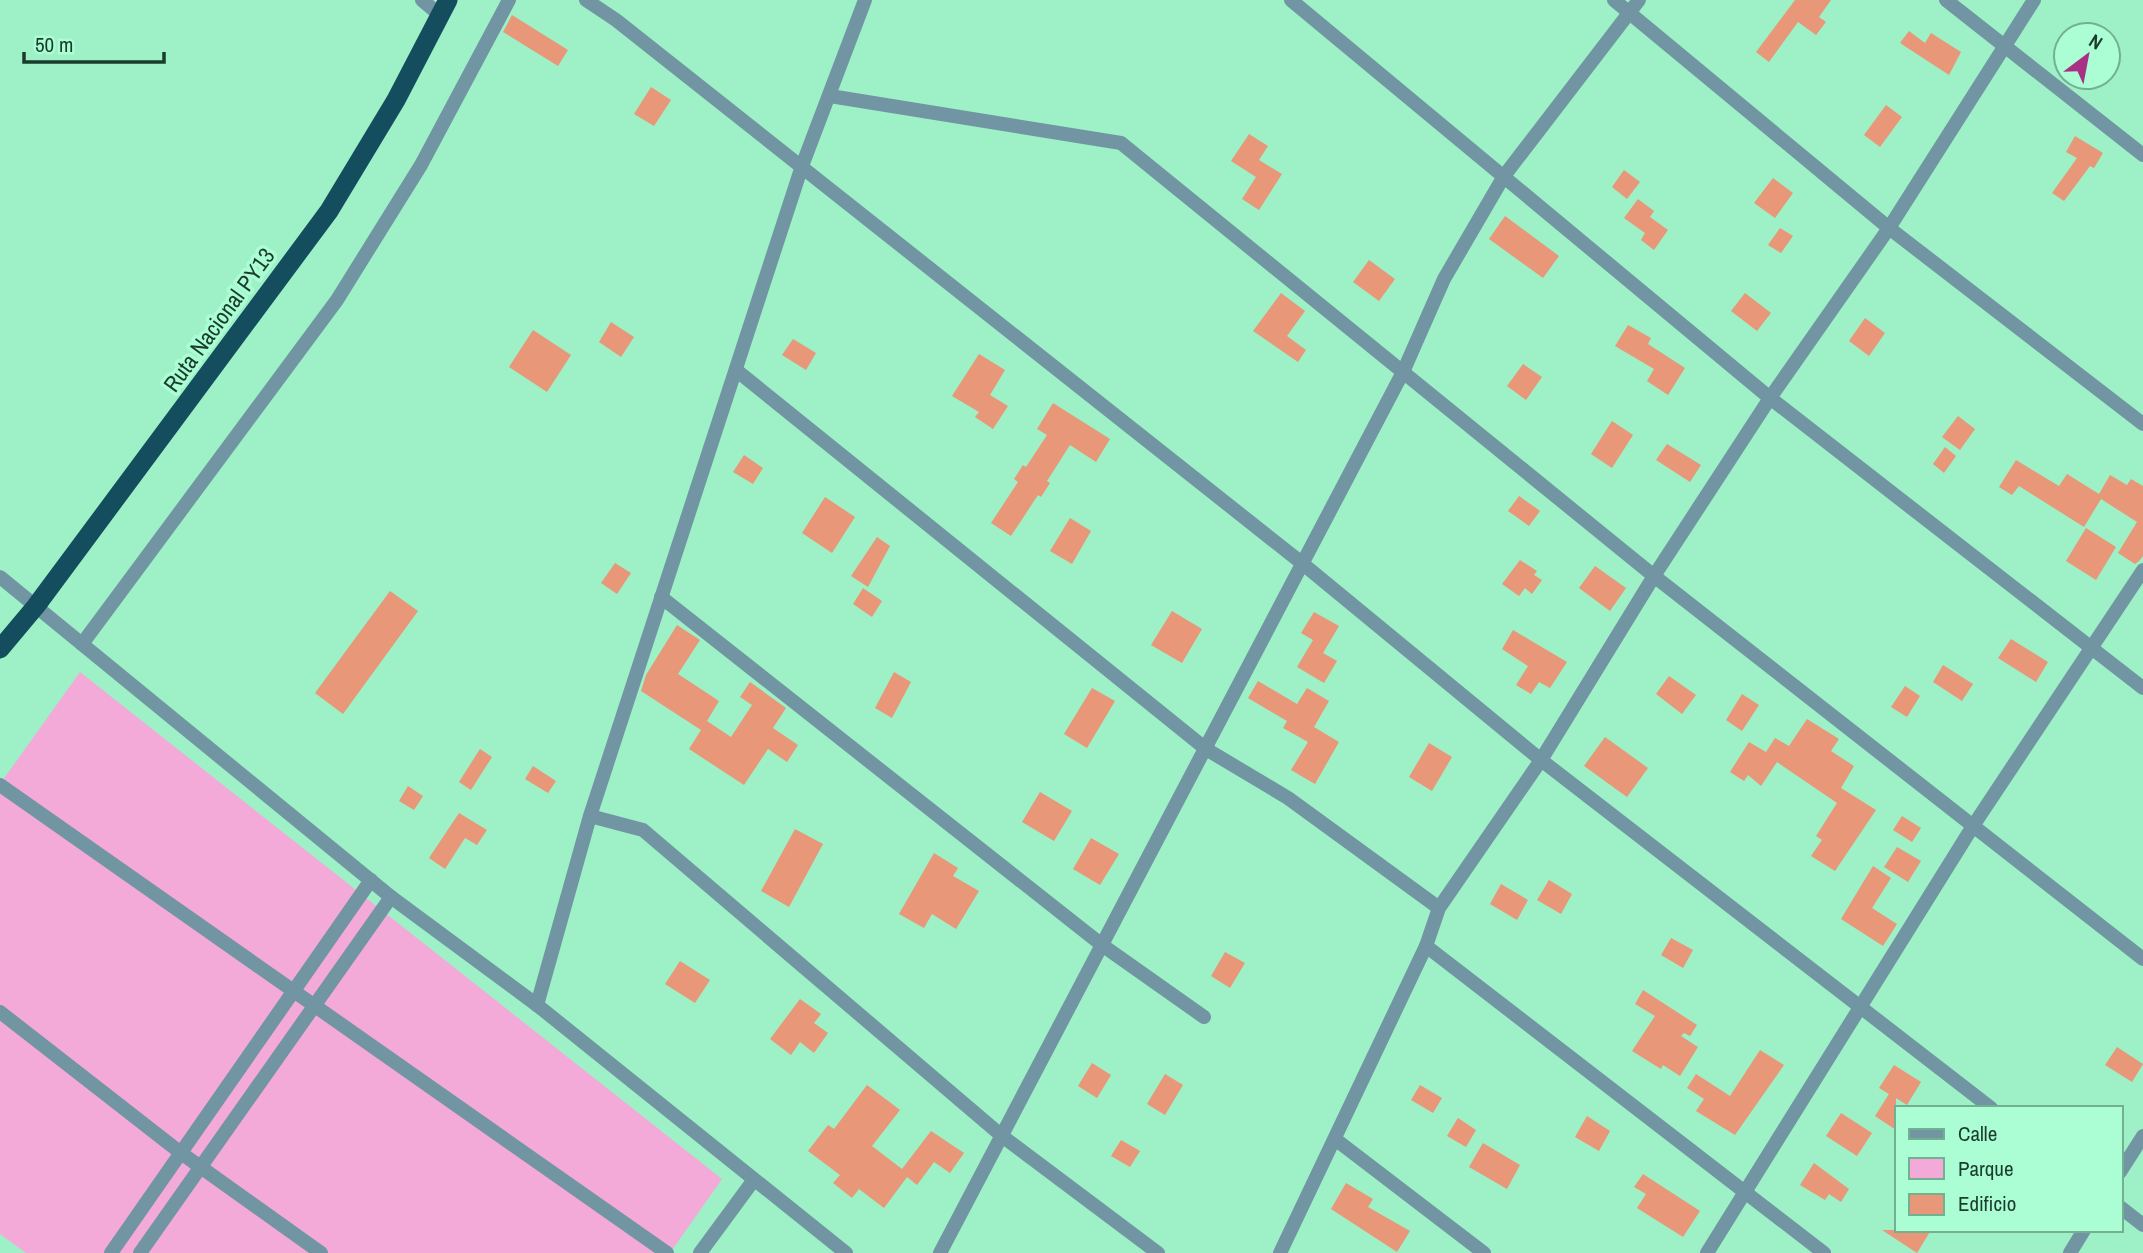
<svg xmlns="http://www.w3.org/2000/svg" width="2143" height="1253" font-family="'Archivo Narrow',sans-serif">
<rect width="100%" height="100%" fill="#9ef0c7"/>
<polygon fill="#f3aad8" points="80,672 722,1179 670,1253 26,1253 0,1234 0,784"/>
<g fill="#e89778">
<polygon points="1795,0 1831,0 1819,17 1826,22 1816,35 1798,22 1769,62 1756,52"/>
<polygon points="512,15 568,50 558,66 503,32"/>
<polygon points="1909,31 1925,43 1931,33 1961,52 1949,75 1900,43"/>
<polygon points="651,87 671,100 654,126 634,114"/>
<polygon points="1886,105 1902,117 1880,147 1864,135"/>
<polygon points="1249,134 1268,146 1259,160 1282,174 1259,210 1242,199 1256,177 1231,161"/>
<polygon points="2075,136 2103,153 2094,168 2090,166 2064,201 2052,193 2077,158 2066,152"/>
<polygon points="1624,170 1640,182 1627,199 1612,187"/>
<polygon points="1773,178 1793,193 1775,218 1754,203"/>
<polygon points="1638,199 1654,211 1650,217 1668,230 1654,250 1641,240 1645,233 1624,218"/>
<polygon points="1505,216 1559,256 1543,278 1489,239"/>
<polygon points="1780,228 1793,236 1781,253 1768,245"/>
<polygon points="1369,260 1395,279 1379,301 1353,282"/>
<polygon points="1281,293 1305,311 1287,336 1306,350 1298,362 1253,331"/>
<polygon points="1745,293 1771,313 1757,331 1731,311"/>
<polygon points="1865,318 1885,333 1869,356 1849,341"/>
<polygon points="611,322 634,337 621,357 599,342"/>
<polygon points="1628,325 1651,338 1648,344 1685,368 1668,395 1647,381 1654,369 1615,346"/>
<polygon points="533,330 571,355 547,392 509,367"/>
<polygon points="793,339 816,353 806,370 782,355"/>
<polygon points="979,354 1005,370 990,395 1008,406 993,429 975,417 979,412 952,396"/>
<polygon points="1523,364 1542,377 1526,400 1507,386"/>
<polygon points="1053,403 1110,439 1096,462 1070,445 1047,481 1050,483 1041,497 1038,495 1011,536 991,523 1018,482 1014,479 1023,465 1026,467 1047,435 1037,429"/>
<polygon points="1958,416 1975,429 1960,450 1942,437"/>
<polygon points="1612,421 1633,435 1612,468 1591,454"/>
<polygon points="1667,444 1701,465 1690,482 1656,460"/>
<polygon points="1945,447 1956,456 1944,473 1933,464"/>
<polygon points="744,455 763,468 753,484 733,472"/>
<polygon points="2016,460 2059,486 2067,474 2099,494 2110,475 2127,485 2131,479 2143,486 2143,556 2139,561 2135,564 2118,553 2137,522 2101,499 2084,527 2019,486 2012,495 1999,487"/>
<polygon points="1519,496 1540,511 1529,526 1508,511"/>
<polygon points="825,497 855,517 832,553 802,533"/>
<polygon points="1070,518 1091,531 1072,564 1050,551"/>
<polygon points="2086,528 2116,547 2096,580 2066,561"/>
<polygon points="877,537 890,546 868,587 851,576"/>
<polygon points="1520,560 1537,571 1534,575 1542,580 1532,594 1525,588 1519,596 1502,584"/>
<polygon points="615,563 631,573 617,594 601,583"/>
<polygon points="1595,566 1626,588 1610,611 1579,588"/>
<polygon points="863,588 882,601 872,617 853,604"/>
<polygon points="390,591 418,611 343,714 315,693"/>
<polygon points="1172,611 1202,629 1182,663 1151,645"/>
<polygon points="1314,612 1339,626 1323,653 1337,661 1324,683 1297,667 1313,640 1301,633"/>
<polygon points="677,625 700,640 678,674 719,701 707,721 731,737 752,705 740,697 750,682 786,708 773,728 798,745 787,762 768,749 744,785 689,749 701,730 641,691 646,675"/>
<polygon points="1513,630 1567,662 1550,688 1539,682 1531,694 1516,685 1528,666 1502,649"/>
<polygon points="2011,639 2048,662 2036,682 1998,658"/>
<polygon points="1943,665 1973,684 1962,701 1933,682"/>
<polygon points="894,672 911,682 892,718 875,708"/>
<polygon points="1669,676 1696,695 1682,714 1656,694"/>
<polygon points="1258,681 1297,704 1307,688 1329,701 1314,727 1339,742 1315,784 1291,770 1308,742 1283,728 1287,721 1248,698"/>
<polygon points="1905,686 1920,696 1907,717 1891,707"/>
<polygon points="1092,688 1115,701 1087,748 1064,734"/>
<polygon points="1742,694 1759,705 1742,731 1726,720"/>
<polygon points="1807,719 1839,739 1831,751 1854,766 1841,788 1876,810 1835,871 1811,856 1822,840 1816,836 1837,803 1777,762 1761,786 1748,775 1744,781 1730,772 1749,742 1766,752 1775,738 1789,746"/>
<polygon points="1605,737 1648,768 1627,797 1584,766"/>
<polygon points="1429,743 1452,757 1432,791 1409,777"/>
<polygon points="480,749 492,757 471,790 459,782"/>
<polygon points="533,766 556,781 548,793 525,779"/>
<polygon points="408,786 423,796 414,810 399,801"/>
<polygon points="1040,792 1072,811 1054,841 1022,822"/>
<polygon points="459,813 487,830 477,845 465,838 445,869 429,858"/>
<polygon points="1902,816 1921,828 1912,842 1893,830"/>
<polygon points="795,829 823,844 789,907 761,891"/>
<polygon points="1091,838 1119,854 1100,885 1073,869"/>
<polygon points="1897,847 1921,861 1908,882 1884,867"/>
<polygon points="934,853 958,868 953,876 979,891 956,929 932,914 924,928 899,914"/>
<polygon points="1873,866 1891,878 1872,908 1897,924 1883,946 1841,919"/>
<polygon points="1549,880 1572,894 1561,914 1537,900"/>
<polygon points="1501,884 1528,900 1517,920 1490,904"/>
<polygon points="1671,938 1693,950 1683,968 1661,955"/>
<polygon points="1225,952 1245,963 1230,988 1211,976"/>
<polygon points="680,961 710,980 695,1003 665,984"/>
<polygon points="1643,990 1697,1025 1690,1036 1684,1033 1681,1036 1698,1047 1680,1076 1663,1065 1661,1069 1632,1051 1655,1016 1635,1004"/>
<polygon points="800,999 821,1014 814,1023 828,1033 814,1053 800,1042 791,1055 770,1039"/>
<polygon points="2117,1047 2143,1064 2132,1082 2105,1065"/>
<polygon points="1760,1050 1784,1065 1735,1135 1696,1111 1704,1099 1687,1088 1696,1074 1730,1096"/>
<polygon points="1092,1063 1111,1075 1097,1098 1078,1086"/>
<polygon points="1894,1065 1921,1082 1907,1105 1896,1098 1896,1130 1875,1116 1889,1094 1879,1088"/>
<polygon points="1165,1074 1183,1085 1165,1115 1147,1104"/>
<polygon points="867,1085 900,1110 872,1146 902,1169 931,1131 964,1153 950,1173 934,1162 917,1185 907,1177 884,1208 859,1189 852,1198 833,1183 840,1175 808,1151 828,1125 834,1129"/>
<polygon points="1420,1085 1442,1098 1433,1113 1411,1100"/>
<polygon points="1841,1113 1872,1133 1857,1156 1826,1136"/>
<polygon points="1587,1116 1610,1131 1599,1151 1575,1137"/>
<polygon points="1458,1118 1476,1130 1466,1147 1447,1136"/>
<polygon points="1121,1140 1140,1151 1130,1167 1111,1156"/>
<polygon points="1483,1143 1520,1165 1507,1189 1469,1167"/>
<polygon points="1814,1163 1849,1189 1841,1202 1829,1194 1825,1200 1800,1185"/>
<polygon points="1643,1174 1700,1211 1683,1237 1637,1208 1646,1194 1634,1187"/>
<polygon points="1346,1183 1373,1199 1368,1207 1410,1231 1397,1252 1331,1209"/>
<polygon points="1882,1230 1931,1230 1917,1253"/>
</g>
<g fill="none" stroke-linecap="round" stroke-linejoin="round">
<g stroke="#7195a2" stroke-width="14">
<polyline points="422,0 440,15"/>
<polyline points="586,0 616,20 1303,564 1541,760 1991,1108"/>
<polyline points="1291,0 1770,398 2143,688"/>
<polyline points="1614,0 1889,228 2143,424"/>
<polyline points="1946,0 2143,155"/>
<polyline points="830,96 1121,143 1654,576 2143,959"/>
<polyline points="736,370 1206,749 1288,798 1439,908"/>
<polyline points="0,577 391,897 537,1005 846,1253"/>
<polyline points="661,597 1102,945 1204,1017"/>
<polyline points="82,644 337,300 421,165 509,0"/>
<polyline points="0,785 667,1253"/>
<polyline points="590,816 643,830 1002,1136 1158,1253"/>
<polyline points="1426,946 1824,1253"/>
<polyline points="537,1005 590,816 802,166 865,0"/>
<polyline points="0,1012 181,1153 321,1253"/>
<polyline points="1335,1139 1484,1253"/>
<polyline points="2120,1172 2143,1136"/>
<polyline points="2120,1207 2143,1225"/>
<polyline points="111,1253 371,880"/>
<polyline points="140,1253 391,897"/>
<polyline points="700,1253 753,1181"/>
<polyline points="940,1253 1403,372 1444,279 1504,176 1639,0"/>
<polyline points="1280,1253 1426,946 1439,908 1541,760 1654,576 1770,398 1889,228 2034,0"/>
<polyline points="1707,1253 1973,826 2143,570"/>
<polyline points="2070,1253 2084,1230"/>
</g>
<polyline stroke="#144e5e" stroke-width="19" points="0,649 36,606 329,211 396,100 448,0"/>
</g>
<g text-anchor="middle" stroke-width="7" stroke-linejoin="round" paint-order="stroke">
<g font-size="23" fill="#1a3c2c" stroke="#abfdd4">
<text transform="translate(219 320) rotate(-54)" y="8">Ruta Nacional PY13</text>
</g>
</g>
<rect x="1895" y="1106" width="228" height="126" fill="#abfdd4" stroke="#71b091" stroke-width="2"/>
<rect x="1909" y="1129" width="35" height="10" fill="#7195a2" stroke="#71b091" stroke-width="2"/>
<text x="1958" y="1141" font-size="21" fill="#1a3c2c">Calle</text>
<rect x="1909" y="1158" width="35" height="21" fill="#f3aad8" stroke="#71b091" stroke-width="2"/>
<text x="1958" y="1176" font-size="21" fill="#1a3c2c">Parque</text>
<rect x="1909" y="1194" width="35" height="21" fill="#e89778" stroke="#71b091" stroke-width="2"/>
<text x="1958" y="1211" font-size="21" fill="#1a3c2c">Edificio</text>
<g transform="translate(2087 56) rotate(32)"><circle r="33" fill="#abfdd4" stroke="#71b091" stroke-width="2"/>
<path d="M0-5L12 26L0 18L-12 26Z" fill="#a83085"/>
<text y="-10" font-size="19" font-weight="bold" text-anchor="middle" fill="#1a3c2c">N</text>
</g>
<path d="M24 52v10h140v-10" fill="none" stroke="#1a3c2c" stroke-width="3.5"/>
<text x="35" y="52" font-size="21" fill="#1a3c2c" stroke="#abfdd4" stroke-width="5" paint-order="stroke">50 m</text>
</svg>
